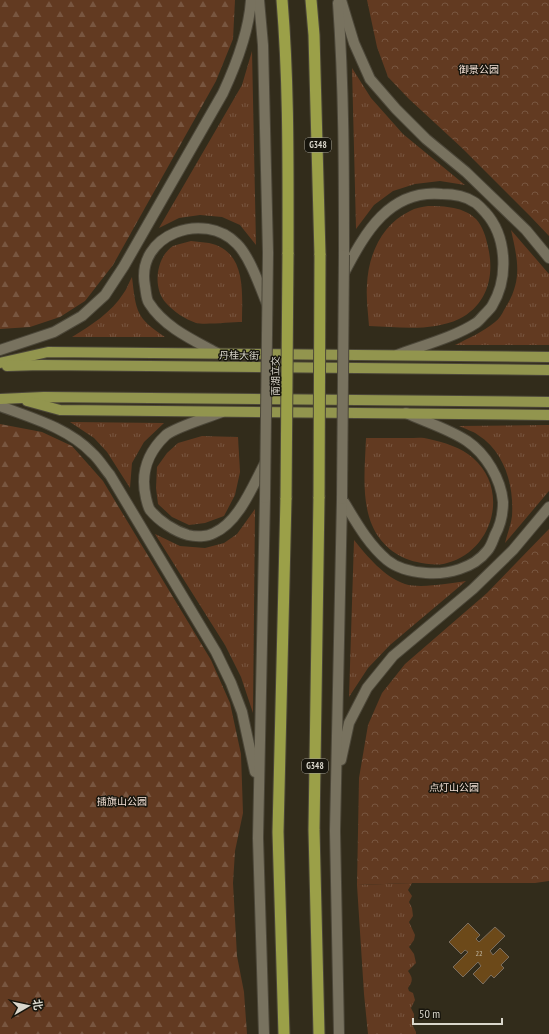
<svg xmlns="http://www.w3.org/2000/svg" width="549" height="1034" font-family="'PT Sans Narrow','Noto Sans SC',sans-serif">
<defs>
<pattern id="grass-tufts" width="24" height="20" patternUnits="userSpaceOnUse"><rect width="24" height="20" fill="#623a21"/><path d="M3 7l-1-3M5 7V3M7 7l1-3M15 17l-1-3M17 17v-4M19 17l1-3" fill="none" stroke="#785640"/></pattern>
<pattern id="forest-firs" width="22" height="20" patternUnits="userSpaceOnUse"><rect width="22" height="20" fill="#623a21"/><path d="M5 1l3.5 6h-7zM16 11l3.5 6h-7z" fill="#785640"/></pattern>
<pattern id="park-crowns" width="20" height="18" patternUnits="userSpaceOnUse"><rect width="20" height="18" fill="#623a21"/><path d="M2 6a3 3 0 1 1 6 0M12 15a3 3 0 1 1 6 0" fill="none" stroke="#785640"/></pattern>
</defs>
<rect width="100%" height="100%" fill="#322c1b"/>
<g fill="url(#grass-tufts)">
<polygon points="252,51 256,245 240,225 222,217 200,215 179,218 159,228 242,85"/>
<polygon points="352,68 371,98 403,134 465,185 440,181 415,184 393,191 374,205 356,229"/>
<path d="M428,206C445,206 464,207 476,219C483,227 486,237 488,247C495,276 487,305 459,319C431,332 398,327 369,326C368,312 366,298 367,285C368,255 382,224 410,211C415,208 422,207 428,206Z"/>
<path d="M511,230L549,274V345H455C469,338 483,332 495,322C499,319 502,314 504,310C523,281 518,261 511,230Z"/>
<path d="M191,241C197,242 203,242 209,243C247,251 242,293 242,322C232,322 204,325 196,323C185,319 174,312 166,303C152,288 156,257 173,246C178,244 185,243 191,241Z"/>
<path d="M132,277C136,311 136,318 165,337H72C90,326 112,312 123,294C127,289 129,282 132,277Z"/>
<polygon points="70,422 164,423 144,442 132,463 130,488 107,452 94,438"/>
<path d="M549,425V491L505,543C507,534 511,525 512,516C514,486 505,452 478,435C473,431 465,429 459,426Z"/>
<polygon points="202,436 238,437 240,472 235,495 224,516 205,523 189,525 172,517 158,504 156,488 157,467 167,453 178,443"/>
<path d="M366,438C380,438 394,438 408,438C415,438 423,437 429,439C445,443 461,447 473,458C510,490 493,551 447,563C438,566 426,564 417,562C397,558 380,544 372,525C361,499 365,466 366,438Z"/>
<polygon points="255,509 253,713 241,677 225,645 155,534 180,546 205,548 224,543 237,534"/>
<path d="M354,540C367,556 384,577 405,584C421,589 450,583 466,581L390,645L368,668L349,697Z"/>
<path d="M412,883L408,890L412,896L409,902L412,908L413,916L409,922L415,935L414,940L409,947L414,954L416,963L408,971C413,978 413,981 408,988L409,991L413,993L415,1000L411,1008L414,1014V1022L412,1024L416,1032V1034H368L364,994L357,885Z"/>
</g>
<g fill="url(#forest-firs)">
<polygon points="0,0 235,0 233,39 216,81 113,265 85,301 60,317 30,327 0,329"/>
<polygon points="0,424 42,432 72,446 103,481 211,660 230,703 241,754 243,813 235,851 233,883 237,956 244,992 247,1034 0,1034"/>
</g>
<g fill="url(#park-crowns)">
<polygon points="367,0 549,0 549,236 530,216 462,148 409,99 388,77 377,47"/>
<polygon points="549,529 549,881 535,883 412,883 357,885 359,778 368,725 382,693 405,664 487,593"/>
</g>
<polygon fill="#6c4919" stroke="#7c6e5e" points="468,923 480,935 476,939 479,942 495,927 505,936 490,951 493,955 500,948 509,957 501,965 504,968 494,978 491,975 483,984 473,974 481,966 478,962 463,977 453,967 468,952 465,950 461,954 449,942"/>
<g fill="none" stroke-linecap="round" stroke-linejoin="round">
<g stroke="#4c4739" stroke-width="12">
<g id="tertiary">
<polyline points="259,0 263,45 268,253"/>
<polyline points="341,0 354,43 370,79 396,109 426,139 466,172 526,230 549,258"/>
<path d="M338,3C344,87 344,171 344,255"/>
<path d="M344,273C365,233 389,189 442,194C453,194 465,196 474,202C478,204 482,209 485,212C507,236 509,278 492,306C490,309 487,312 484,315C482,317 479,321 476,323C455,337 421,346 397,355"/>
<path d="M0,350L54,332L82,316L105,295L124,266L223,93C236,65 249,31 251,0"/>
<path d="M217,353C193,340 164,327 149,303C146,299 146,291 145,286C135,234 205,210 237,244C250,257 260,287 267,304"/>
<path d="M0,406C32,418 68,428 92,453C99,459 104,468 110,475L216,652L231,683L242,712L255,772"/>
<path d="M222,412C209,417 176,427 166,435C147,453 140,473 146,498C147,502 148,507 150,510C159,521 174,531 188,535C196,537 207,537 214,533C239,522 253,485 265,463"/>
<path d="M342,499C355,520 367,543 387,560C398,569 412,572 426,573C447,575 474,568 487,551C491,547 493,540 495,535C500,526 503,513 503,502C501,479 486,454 467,441C449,429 426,422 406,413"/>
<polyline points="341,760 349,723 367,688 393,656 473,589 513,550 549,507"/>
<polyline points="264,1034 258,838 265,498"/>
<polyline points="339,1034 335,831 342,499"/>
</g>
</g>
<g stroke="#4c4739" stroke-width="12">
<g id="primary">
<polyline points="0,363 48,352 549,357"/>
<polyline points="7,366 41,365 549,370"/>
<polyline points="0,399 44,397 549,402"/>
<polyline points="27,401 60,410 549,415"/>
</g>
</g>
<g stroke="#4c4739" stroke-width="13">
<g id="trunk">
<path d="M282,0C289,84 288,169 288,254"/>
<polyline points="311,0 314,35 320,255"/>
<polyline points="284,1034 278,832 286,498"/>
<polyline points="319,1034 314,830 319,497"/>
</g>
</g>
<use href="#tertiary" stroke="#78725f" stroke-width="10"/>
<use href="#primary" stroke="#92954e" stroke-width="10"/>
<use href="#trunk" stroke="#9ba048" stroke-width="11"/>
<g stroke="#4c4739" stroke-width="12" stroke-linecap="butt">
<g id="tertiary-bridge">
<polyline points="265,498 268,253"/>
<polyline points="342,499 344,255"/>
</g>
</g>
<g stroke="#4c4739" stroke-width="13" stroke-linecap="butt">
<g id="trunk-bridge">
<polyline points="319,497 320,255"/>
<polyline points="286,498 288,254"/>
</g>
</g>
<use href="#tertiary-bridge" stroke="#78725f" stroke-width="10"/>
<use href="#trunk-bridge" stroke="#9ba048" stroke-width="11"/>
</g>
<g text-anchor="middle" stroke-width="3" stroke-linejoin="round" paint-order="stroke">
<g font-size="8" fill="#beb49f">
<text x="479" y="956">22</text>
</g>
<g fill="#17150d" stroke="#a09d93" stroke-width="1">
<rect x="305" y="138" width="26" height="14" rx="3"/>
<rect x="302" y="759" width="26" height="14" rx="3"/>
</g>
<g font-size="9" font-weight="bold" fill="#dad7cc">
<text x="318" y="148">G348</text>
<text x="315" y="769">G348</text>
</g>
<g font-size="10" fill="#f3e0d5" stroke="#17150d">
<text x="479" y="73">御景公园</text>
<text x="454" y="791">点灯山公园</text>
<text x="122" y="805">插旗山公园</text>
</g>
<g font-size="10" fill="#dad7cc" stroke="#17150d">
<text transform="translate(239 355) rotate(1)" y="4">丹桂大街</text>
<text transform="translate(275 376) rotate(-90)" y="4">南湖立交</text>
</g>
</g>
<g transform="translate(28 1006) rotate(81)" stroke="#17150d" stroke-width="3" paint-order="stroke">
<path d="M0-3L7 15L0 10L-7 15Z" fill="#dad7cc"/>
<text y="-6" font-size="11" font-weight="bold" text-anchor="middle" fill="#dad7cc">北</text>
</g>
<path d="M413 1018v6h89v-6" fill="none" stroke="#dad7cc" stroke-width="2"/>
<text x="419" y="1018" font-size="12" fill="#dad7cc" stroke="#17150d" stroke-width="3" paint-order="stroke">50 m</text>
</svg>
